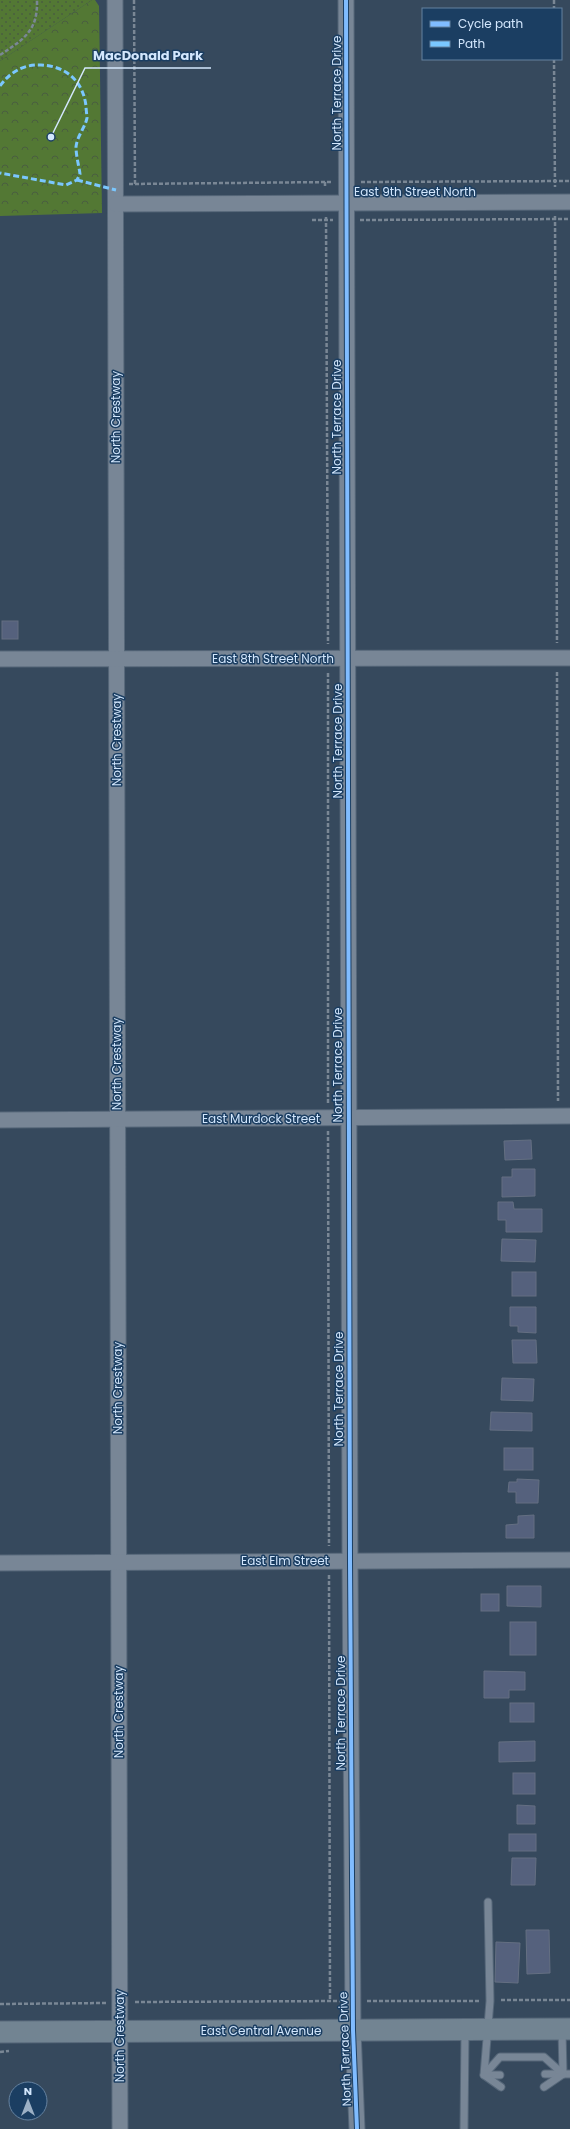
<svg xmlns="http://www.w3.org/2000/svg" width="570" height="2129" font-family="Poppins,sans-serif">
<defs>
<pattern id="grass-dots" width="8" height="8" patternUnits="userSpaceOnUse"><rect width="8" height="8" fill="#537834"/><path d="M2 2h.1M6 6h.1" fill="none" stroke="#495e40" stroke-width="1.8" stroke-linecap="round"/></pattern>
<pattern id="park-crowns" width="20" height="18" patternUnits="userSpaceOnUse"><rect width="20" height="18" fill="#537834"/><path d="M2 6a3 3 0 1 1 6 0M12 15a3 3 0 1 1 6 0" fill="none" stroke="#495e40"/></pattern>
</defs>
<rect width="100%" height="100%" fill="#36495d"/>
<polygon fill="url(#grass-dots)" points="0,0 92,0 0,61"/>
<polygon fill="url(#park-crowns)" points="92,0 95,0 99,6 102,213 0,216 0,61"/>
<g fill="#55617d" stroke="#646f82">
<rect x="2" y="621" width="16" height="18"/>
<polygon points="531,1140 532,1159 505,1160 504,1141"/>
<polygon points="512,1169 535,1169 535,1196 502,1197 502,1177 512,1177"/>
<polygon points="498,1202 513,1202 514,1209 542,1209 542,1232 506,1232 506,1220 498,1220"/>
<polygon points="502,1239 536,1240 535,1262 501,1261"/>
<rect x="512" y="1272" width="24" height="24"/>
<polygon points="510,1307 536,1307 536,1333 518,1332 518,1326 510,1326"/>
<polygon points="512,1340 536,1340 537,1363 513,1363"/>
<polygon points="502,1378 534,1379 533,1401 501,1400"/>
<polygon points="491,1412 532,1413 532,1431 490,1430"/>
<rect x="504" y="1448" width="29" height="22"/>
<polygon points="517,1479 539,1480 538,1503 516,1503 516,1492 508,1492 509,1482 517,1482"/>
<polygon points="534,1515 534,1538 506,1538 506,1525 518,1524 518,1516"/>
<polygon points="507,1586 541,1586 541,1607 507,1606"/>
<rect x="481" y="1594" width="18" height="17"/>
<rect x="510" y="1622" width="26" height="33"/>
<polygon points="484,1671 525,1672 525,1690 509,1690 509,1698 484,1698"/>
<rect x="510" y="1703" width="24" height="19"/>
<polygon points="535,1741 535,1761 499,1762 499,1742"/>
<rect x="513" y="1773" width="22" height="21"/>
<polygon points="517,1805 535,1806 535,1824 517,1824"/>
<rect x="509" y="1834" width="27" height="17"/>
<polygon points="512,1858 536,1858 535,1885 511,1885"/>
<polygon points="526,1930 549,1930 550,1973 527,1974"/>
<polygon points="496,1942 520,1943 518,1983 495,1982"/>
</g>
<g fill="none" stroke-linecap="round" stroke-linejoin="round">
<g stroke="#566779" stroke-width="9">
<g id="lane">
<polyline points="488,1902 490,2001 484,2075 500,2075"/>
<polyline points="562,2030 563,2074"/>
<polyline points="545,2074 570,2074"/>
<polyline points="501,2087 484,2075 500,2057 544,2057 563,2074 544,2087"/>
<polyline points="464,2129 465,2032"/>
</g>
</g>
<g stroke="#566779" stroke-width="17">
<g id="street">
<polyline points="115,0 120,2129"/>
<polyline points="346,0 350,1561 353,2030 357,2129"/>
<polyline points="116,204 570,202"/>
<polyline points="0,659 570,658"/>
<polyline points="0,1120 570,1116"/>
<polyline points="0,1563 570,1560"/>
</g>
</g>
<g stroke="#566779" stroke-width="23">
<polyline id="secondary" points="0,2032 570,2029"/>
</g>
<g stroke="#7a8795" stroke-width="2.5" stroke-dasharray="4 2" stroke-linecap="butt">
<polyline points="134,0 135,184"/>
<polyline points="554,0 554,9"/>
<path d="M0,55C24,39 38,31 37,0"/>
<polyline points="554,59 555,187"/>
<polyline points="325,182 325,188"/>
<polyline points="361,182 570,181"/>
<polyline points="129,184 332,182"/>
<polyline points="555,216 557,643"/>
<polyline points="326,217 328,644"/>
<polyline points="312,220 333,220"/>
<polyline points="360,220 570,219"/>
<polyline points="557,672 558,1101"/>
<polyline points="328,673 328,1104"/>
<polyline points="328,1131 329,1546"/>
<polyline points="329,1575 330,2001"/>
<polyline points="501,2000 570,2000"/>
<polyline points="367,2001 480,2001"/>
<polyline points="135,2002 340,2001"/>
<polyline points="0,2004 106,2003"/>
<polyline points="0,2052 9,2051"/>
</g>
<use href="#lane" stroke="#788696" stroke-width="7"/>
<use href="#street" stroke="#788696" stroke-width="15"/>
<use href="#secondary" stroke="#728492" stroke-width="21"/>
<g stroke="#7ac7fe" stroke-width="3" stroke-dasharray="6 3" stroke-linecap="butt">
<path d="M0,86C10,72 24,64 41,65C66,66 83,81 86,106C86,110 87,115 87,118C85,128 77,136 76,147C76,156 79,166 80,174L77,180L66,185L0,173"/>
<polyline points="77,180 116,190"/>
</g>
<g stroke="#1b3e62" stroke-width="6">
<polyline id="cycleway" points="346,0 350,1561 353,2030 357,2129"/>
</g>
<use href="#cycleway" stroke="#80bcff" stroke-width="4"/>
</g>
<g text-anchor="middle" stroke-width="3" stroke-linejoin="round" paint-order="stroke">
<g font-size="12" fill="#d3e7fd" stroke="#1b3e62">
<text transform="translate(337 93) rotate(-90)" y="4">North Terrace Drive</text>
<text x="415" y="196">East 9th Street North</text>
<text transform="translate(116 417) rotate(-90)" y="4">North Crestway</text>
<text transform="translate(337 417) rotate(-90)" y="4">North Terrace Drive</text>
<text x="273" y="663">East 8th Street North</text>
<text transform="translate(117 740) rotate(-90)" y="4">North Crestway</text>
<text transform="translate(338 741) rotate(-90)" y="4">North Terrace Drive</text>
<text transform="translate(117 1064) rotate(-90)" y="4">North Crestway</text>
<text transform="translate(338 1065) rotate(-90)" y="4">North Terrace Drive</text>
<text x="261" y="1123">East Murdock Street</text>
<text transform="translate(118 1388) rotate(-90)" y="4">North Crestway</text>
<text transform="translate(339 1389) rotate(-90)" y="4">North Terrace Drive</text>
<text x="285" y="1565">East Elm Street</text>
<text transform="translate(119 1712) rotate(-90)" y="4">North Crestway</text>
<text transform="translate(341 1713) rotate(-90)" y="4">North Terrace Drive</text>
<text x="261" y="2035">East Central Avenue</text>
<text transform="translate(120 2036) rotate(-90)" y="4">North Crestway</text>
<text transform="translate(345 2049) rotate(-92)" y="4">North Terrace Drive</text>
</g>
</g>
<path fill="none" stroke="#d3e7fd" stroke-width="1.5" d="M51 137L85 68H211"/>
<circle fill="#d3e7fd" stroke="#1b3e62" stroke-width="1.5" cx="51" cy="137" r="4"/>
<g font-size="13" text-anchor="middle" font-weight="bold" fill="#d3e7fd" stroke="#1b3e62" stroke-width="3" stroke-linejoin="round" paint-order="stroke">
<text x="148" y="60">MacDonald Park</text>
</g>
<rect x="422" y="8" width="140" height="52" fill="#1b3e62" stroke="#6582a0"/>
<rect x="430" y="21" width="20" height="6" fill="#80bcff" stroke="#6582a0"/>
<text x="458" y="28" font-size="12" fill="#d3e7fd">Cycle path</text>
<rect x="430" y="41" width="20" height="6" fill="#7ac7fe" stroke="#6582a0"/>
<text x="458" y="48" font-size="12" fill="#d3e7fd">Path</text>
<g transform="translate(28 2101)"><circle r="19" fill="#1b3e62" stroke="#6582a0"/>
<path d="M0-3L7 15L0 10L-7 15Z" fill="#9cb0c5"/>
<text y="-6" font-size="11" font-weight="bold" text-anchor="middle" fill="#d3e7fd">N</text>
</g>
</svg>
